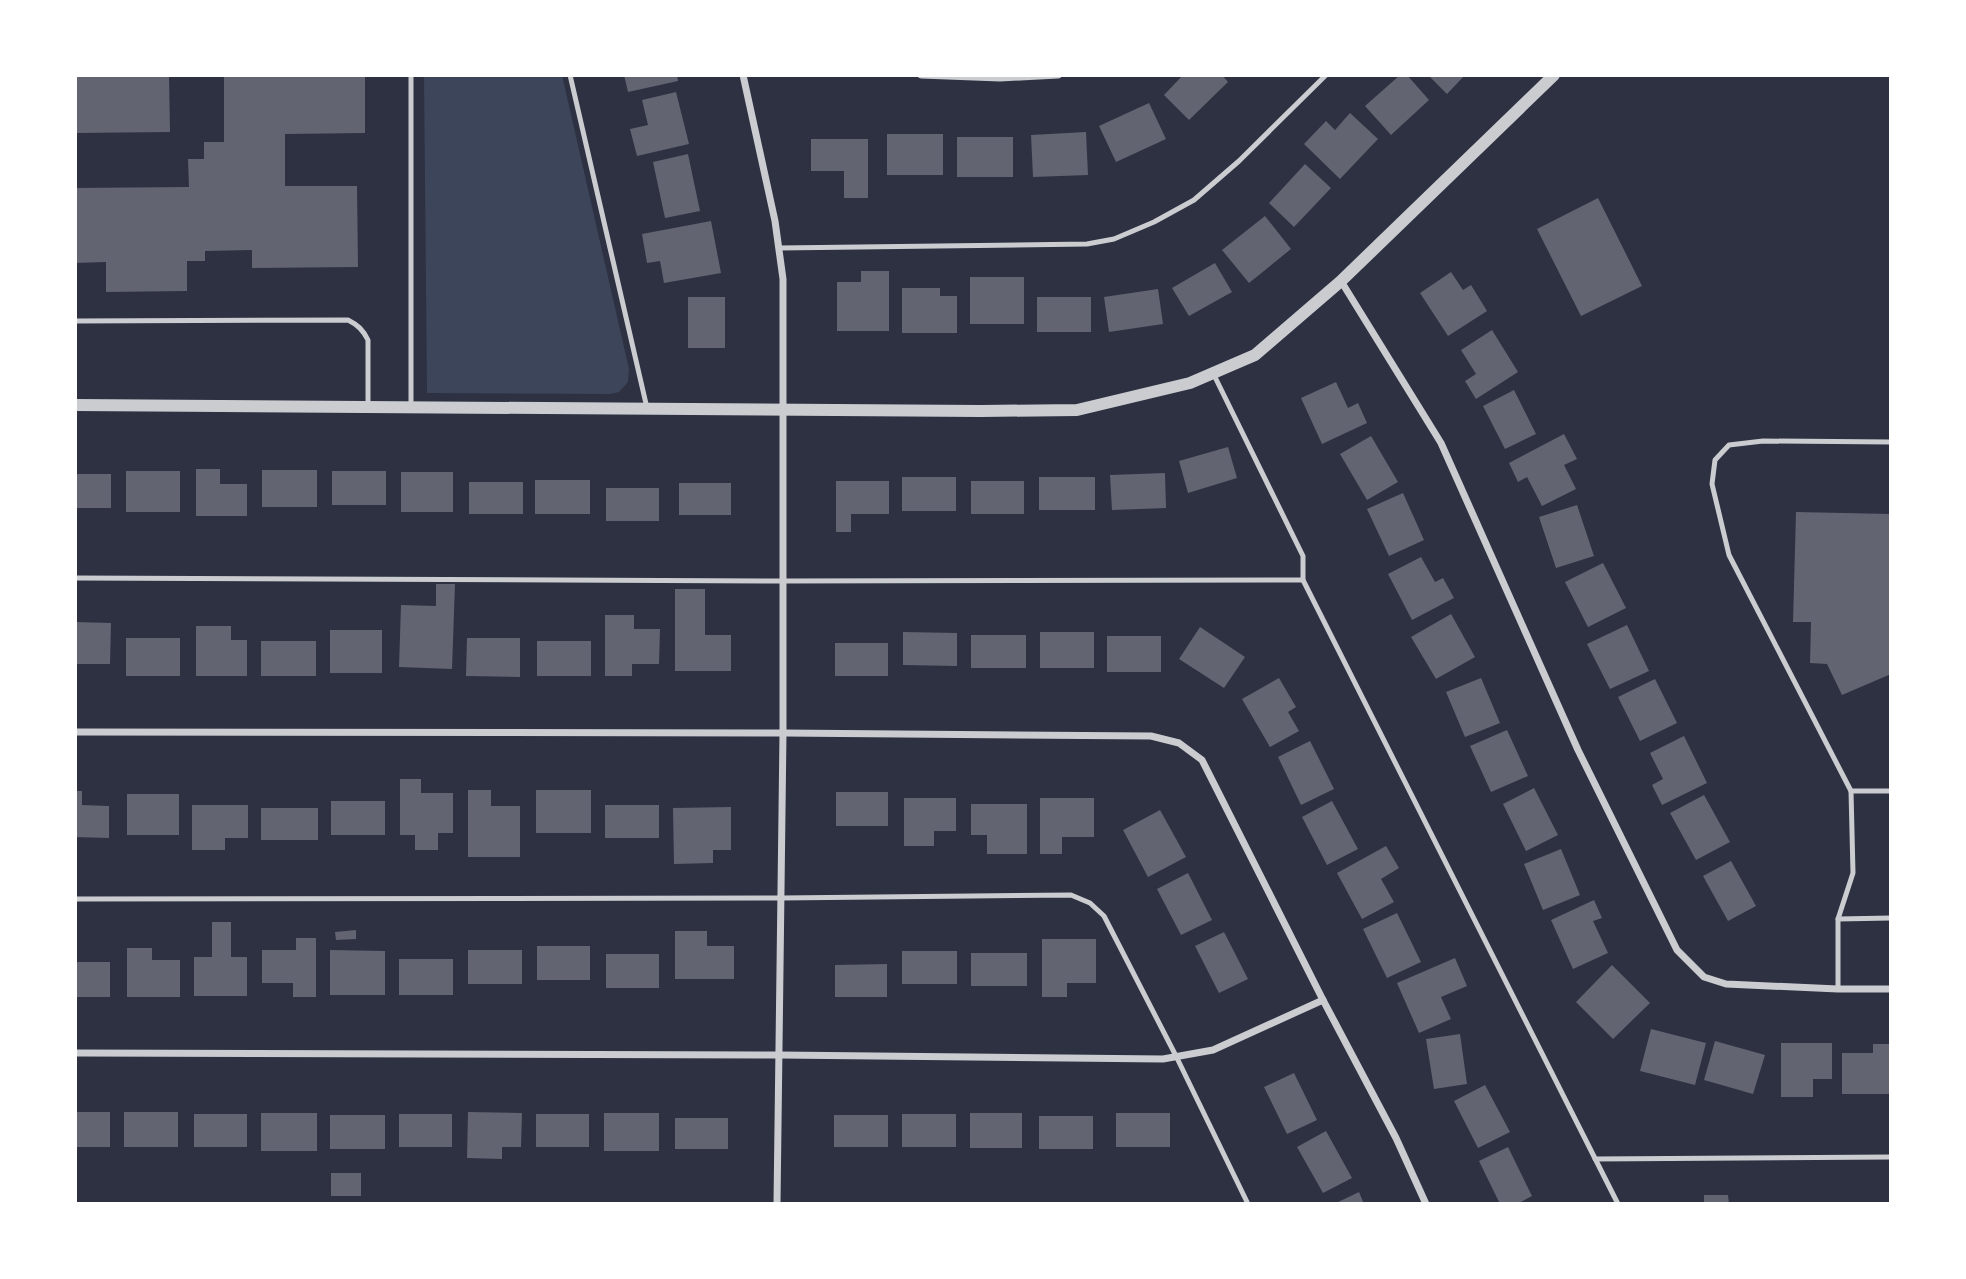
<svg xmlns="http://www.w3.org/2000/svg" width="1966" height="1279" font-family="Ubuntu,sans-serif">
<rect width="100%" height="100%" fill="#2d3142"/>
<polygon fill="#3c4559" points="424,75 562,75 629,369 628,382 619,392 610,394 427,393"/>
<g fill="#626471">
<polygon points="75,75 169,75 170,132 75,133"/>
<polygon points="224,75 365,75 365,133 285,134 285,186 357,186 358,267 252,268 252,250 205,251 205,261 187,261 187,291 106,292 106,262 75,263 75,188 189,187 188,159 204,159 204,142 224,142"/>
<polygon points="624,75 677,75 678,81 628,92"/>
<polygon points="1183,75 1222,75 1228,82 1189,120 1164,95"/>
<polygon points="1400,75 1407,75 1429,100 1391,135 1365,106"/>
<polygon points="1428,75 1465,75 1447,94"/>
<polygon points="676,92 689,144 637,156 630,129 648,125 642,100"/>
<polygon points="1149,103 1166,139 1116,162 1099,126"/>
<polygon points="1350,113 1378,139 1340,179 1304,144 1326,121 1335,130"/>
<polygon points="1086,132 1088,175 1033,177 1031,135"/>
<rect x="887" y="134" width="56" height="41"/>
<rect x="957" y="137" width="56" height="40"/>
<polygon points="811,139 868,139 868,198 844,198 844,171 811,171"/>
<polygon points="688,154 700,211 665,218 653,162"/>
<polygon points="1305,164 1331,188 1294,227 1269,203"/>
<polygon points="1598,198 1642,286 1581,316 1537,229"/>
<polygon points="1265,216 1291,249 1249,283 1222,250"/>
<polygon points="711,221 721,273 664,283 660,261 647,263 642,234"/>
<polygon points="1215,263 1232,292 1189,316 1172,288"/>
<polygon points="861,271 889,271 889,331 837,331 837,282 861,282"/>
<polygon points="1451,272 1463,290 1471,285 1487,311 1448,336 1420,293"/>
<rect x="970" y="277" width="54" height="47"/>
<polygon points="902,288 940,288 940,296 957,296 957,333 902,333"/>
<polygon points="1158,289 1163,324 1109,332 1104,297"/>
<rect x="688" y="297" width="37" height="51"/>
<rect x="1037" y="297" width="54" height="35"/>
<polygon points="1492,330 1518,372 1476,399 1465,381 1476,374 1461,350"/>
<polygon points="1336,382 1348,408 1358,403 1367,423 1322,444 1301,398"/>
<polygon points="1514,390 1536,434 1505,449 1483,406"/>
<polygon points="1564,434 1577,459 1564,465 1576,489 1542,506 1527,477 1518,482 1509,463"/>
<polygon points="1371,436 1398,482 1367,500 1340,454"/>
<polygon points="1228,447 1237,478 1188,493 1179,461"/>
<polygon points="196,469 220,469 220,484 247,484 247,516 196,516"/>
<rect x="262" y="470" width="55" height="37"/>
<rect x="126" y="471" width="54" height="41"/>
<rect x="332" y="471" width="54" height="34"/>
<rect x="401" y="472" width="52" height="40"/>
<polygon points="1165,473 1166,508 1112,510 1110,475"/>
<rect x="75" y="474" width="36" height="34"/>
<rect x="902" y="477" width="54" height="34"/>
<rect x="1039" y="477" width="56" height="33"/>
<rect x="535" y="480" width="55" height="34"/>
<polygon points="836,481 889,481 889,514 851,514 851,532 836,532"/>
<rect x="971" y="481" width="53" height="33"/>
<rect x="469" y="482" width="54" height="32"/>
<rect x="679" y="483" width="52" height="32"/>
<rect x="606" y="488" width="53" height="33"/>
<polygon points="1403,493 1424,540 1389,556 1367,509"/>
<polygon points="1577,505 1594,556 1556,568 1539,517"/>
<polygon points="1796,512 1891,514 1891,674 1842,695 1827,664 1810,663 1811,622 1793,622"/>
<polygon points="1421,557 1435,582 1443,578 1454,598 1412,620 1388,574"/>
<polygon points="1603,563 1626,608 1588,627 1565,582"/>
<polygon points="436,584 455,584 452,669 399,667 401,605 436,606"/>
<polygon points="675,589 705,589 705,635 731,635 731,671 675,671"/>
<polygon points="1451,614 1475,657 1436,679 1411,637"/>
<polygon points="605,615 634,615 634,629 660,629 659,664 632,664 632,676 605,676"/>
<polygon points="75,622 111,623 110,664 75,664"/>
<polygon points="1627,625 1649,671 1610,689 1587,644"/>
<polygon points="196,626 231,626 231,640 247,640 247,676 196,676"/>
<polygon points="1200,627 1245,657 1224,688 1179,659"/>
<rect x="330" y="630" width="52" height="43"/>
<polygon points="903,632 957,633 957,666 903,665"/>
<rect x="1040" y="632" width="54" height="36"/>
<rect x="971" y="635" width="55" height="33"/>
<rect x="1107" y="636" width="54" height="36"/>
<rect x="126" y="638" width="54" height="38"/>
<polygon points="467,638 520,638 520,677 466,676"/>
<rect x="261" y="641" width="55" height="35"/>
<rect x="537" y="641" width="54" height="35"/>
<rect x="835" y="643" width="53" height="33"/>
<polygon points="1279,678 1296,707 1288,712 1299,731 1270,747 1242,699"/>
<polygon points="1481,678 1500,723 1465,737 1446,692"/>
<polygon points="1655,679 1677,723 1640,741 1618,697"/>
<polygon points="1507,730 1528,776 1491,792 1470,746"/>
<polygon points="1684,736 1707,783 1662,805 1652,785 1663,779 1650,753"/>
<polygon points="1310,741 1334,789 1301,805 1278,757"/>
<polygon points="400,779 421,779 421,793 453,793 453,833 438,833 438,850 415,850 415,835 400,835"/>
<polygon points="1534,788 1558,835 1526,851 1503,804"/>
<polygon points="468,790 491,790 491,806 520,806 520,857 468,857"/>
<rect x="536" y="790" width="55" height="43"/>
<polygon points="75,791 82,791 82,805 109,806 109,838 75,837"/>
<rect x="836" y="792" width="52" height="34"/>
<rect x="127" y="794" width="52" height="41"/>
<polygon points="1704,795 1730,842 1696,860 1670,813"/>
<polygon points="904,798 956,798 956,831 934,831 934,846 904,846"/>
<polygon points="1040,798 1094,798 1094,837 1062,837 1062,854 1040,854"/>
<rect x="331" y="801" width="54" height="34"/>
<polygon points="1332,801 1358,849 1327,865 1302,817"/>
<polygon points="971,804 1027,804 1027,854 987,854 987,835 971,835"/>
<polygon points="192,805 248,805 248,838 225,838 225,850 192,850"/>
<rect x="605" y="805" width="54" height="33"/>
<polygon points="731,807 731,850 713,850 713,863 674,864 673,808"/>
<rect x="261" y="808" width="57" height="32"/>
<polygon points="1160,810 1186,857 1148,877 1123,830"/>
<polygon points="1386,846 1399,868 1381,879 1394,902 1362,919 1337,873"/>
<polygon points="1561,849 1580,895 1543,910 1524,864"/>
<polygon points="1731,861 1756,906 1728,921 1703,876"/>
<polygon points="1188,873 1212,920 1181,935 1157,889"/>
<polygon points="1594,900 1602,918 1593,921 1608,953 1573,969 1551,920"/>
<polygon points="1397,913 1421,962 1387,978 1363,929"/>
<polygon points="212,922 231,922 231,957 247,957 247,996 194,996 194,957 212,957"/>
<polygon points="356,930 356,939 336,940 335,932"/>
<polygon points="675,931 707,931 707,946 734,946 734,979 675,979"/>
<polygon points="1224,932 1248,979 1219,993 1195,946"/>
<polygon points="296,938 316,938 316,997 293,997 293,983 262,983 262,950 296,950"/>
<polygon points="1042,939 1096,939 1096,983 1067,983 1067,997 1042,997"/>
<rect x="537" y="946" width="53" height="34"/>
<polygon points="127,948 152,948 152,960 180,960 180,997 127,997"/>
<polygon points="330,950 385,951 385,995 330,995"/>
<rect x="468" y="950" width="54" height="34"/>
<rect x="902" y="951" width="55" height="33"/>
<rect x="971" y="953" width="56" height="33"/>
<rect x="606" y="954" width="53" height="34"/>
<polygon points="1455,958 1467,986 1441,997 1451,1019 1419,1033 1397,983"/>
<rect x="399" y="959" width="54" height="36"/>
<rect x="75" y="962" width="35" height="35"/>
<polygon points="887,964 887,997 835,997 835,965"/>
<polygon points="1612,965 1650,1003 1613,1039 1576,1002"/>
<polygon points="1651,1029 1706,1043 1695,1085 1640,1071"/>
<polygon points="1460,1034 1467,1084 1434,1089 1426,1039"/>
<polygon points="1715,1041 1765,1055 1753,1094 1704,1080"/>
<polygon points="1781,1043 1832,1043 1832,1079 1813,1079 1813,1097 1781,1097"/>
<polygon points="1873,1044 1891,1044 1891,1094 1842,1094 1842,1053 1873,1053"/>
<polygon points="1294,1073 1317,1120 1287,1134 1264,1087"/>
<polygon points="1485,1085 1510,1132 1478,1148 1454,1101"/>
<rect x="75" y="1112" width="35" height="35"/>
<rect x="124" y="1112" width="54" height="35"/>
<polygon points="468,1112 522,1113 521,1147 502,1147 502,1159 467,1158"/>
<rect x="261" y="1113" width="56" height="38"/>
<rect x="604" y="1113" width="55" height="38"/>
<rect x="970" y="1113" width="52" height="35"/>
<rect x="1116" y="1113" width="54" height="34"/>
<rect x="194" y="1114" width="53" height="33"/>
<rect x="399" y="1114" width="53" height="33"/>
<rect x="536" y="1114" width="53" height="33"/>
<rect x="902" y="1114" width="54" height="33"/>
<rect x="330" y="1115" width="55" height="34"/>
<rect x="834" y="1115" width="54" height="32"/>
<rect x="1039" y="1116" width="54" height="33"/>
<rect x="675" y="1118" width="53" height="31"/>
<polygon points="1326,1131 1352,1178 1323,1193 1297,1147"/>
<polygon points="1508,1147 1532,1196 1517,1204 1500,1204 1479,1161"/>
<rect x="331" y="1173" width="30" height="23"/>
<polygon points="1359,1192 1364,1204 1334,1204"/>
<polygon points="1704,1195 1728,1195 1729,1204 1704,1204"/>
</g>
<g fill="none" stroke-linecap="round" stroke-linejoin="round">
<g stroke="#caccd0" stroke-width="5">
<polyline points="570,75 647,408"/>
<polyline points="779,248 1087,244 1114,239 1154,222 1194,200 1239,161 1326,75"/>
<path d="M75,321L348,320C358,325 363,330 368,340V407"/>
<polyline points="1213,373 1303,556 1303,580 1618,1204"/>
<polyline points="411,407 411,75"/>
<polyline points="75,578 783,581 1303,580"/>
<polyline points="1851,791 1891,791"/>
<polyline points="75,899 781,898 1071,895 1090,903 1104,916 1176,1056 1248,1204"/>
<polyline points="1838,919 1891,918"/>
<polyline points="1838,989 1838,919 1853,873 1851,791 1729,555 1712,484 1715,460 1729,445 1763,441 1891,442"/>
<polyline points="1595,1159 1891,1157"/>
</g>
<g stroke="#caccd0" stroke-width="7">
<polyline points="743,75 775,221 783,279 783,733 777,1204"/>
<polyline points="921,75 1000,78 1058,75"/>
<polyline points="1341,281 1441,443 1578,750 1677,950 1704,977 1726,984 1838,989 1891,989"/>
<polyline points="75,732 783,733 1151,736 1179,743 1202,760 1323,1000 1396,1138 1426,1204"/>
<polyline points="75,1053 780,1055 1163,1059 1213,1050 1323,1000"/>
</g>
<polyline stroke="#caccd0" stroke-width="12" points="75,405 981,411 1077,410 1190,383 1255,355 1341,281 1554,75"/>
</g>
<rect width="1966" height="1279" fill="none" stroke="#ffffff" stroke-width="154"/>
</svg>
